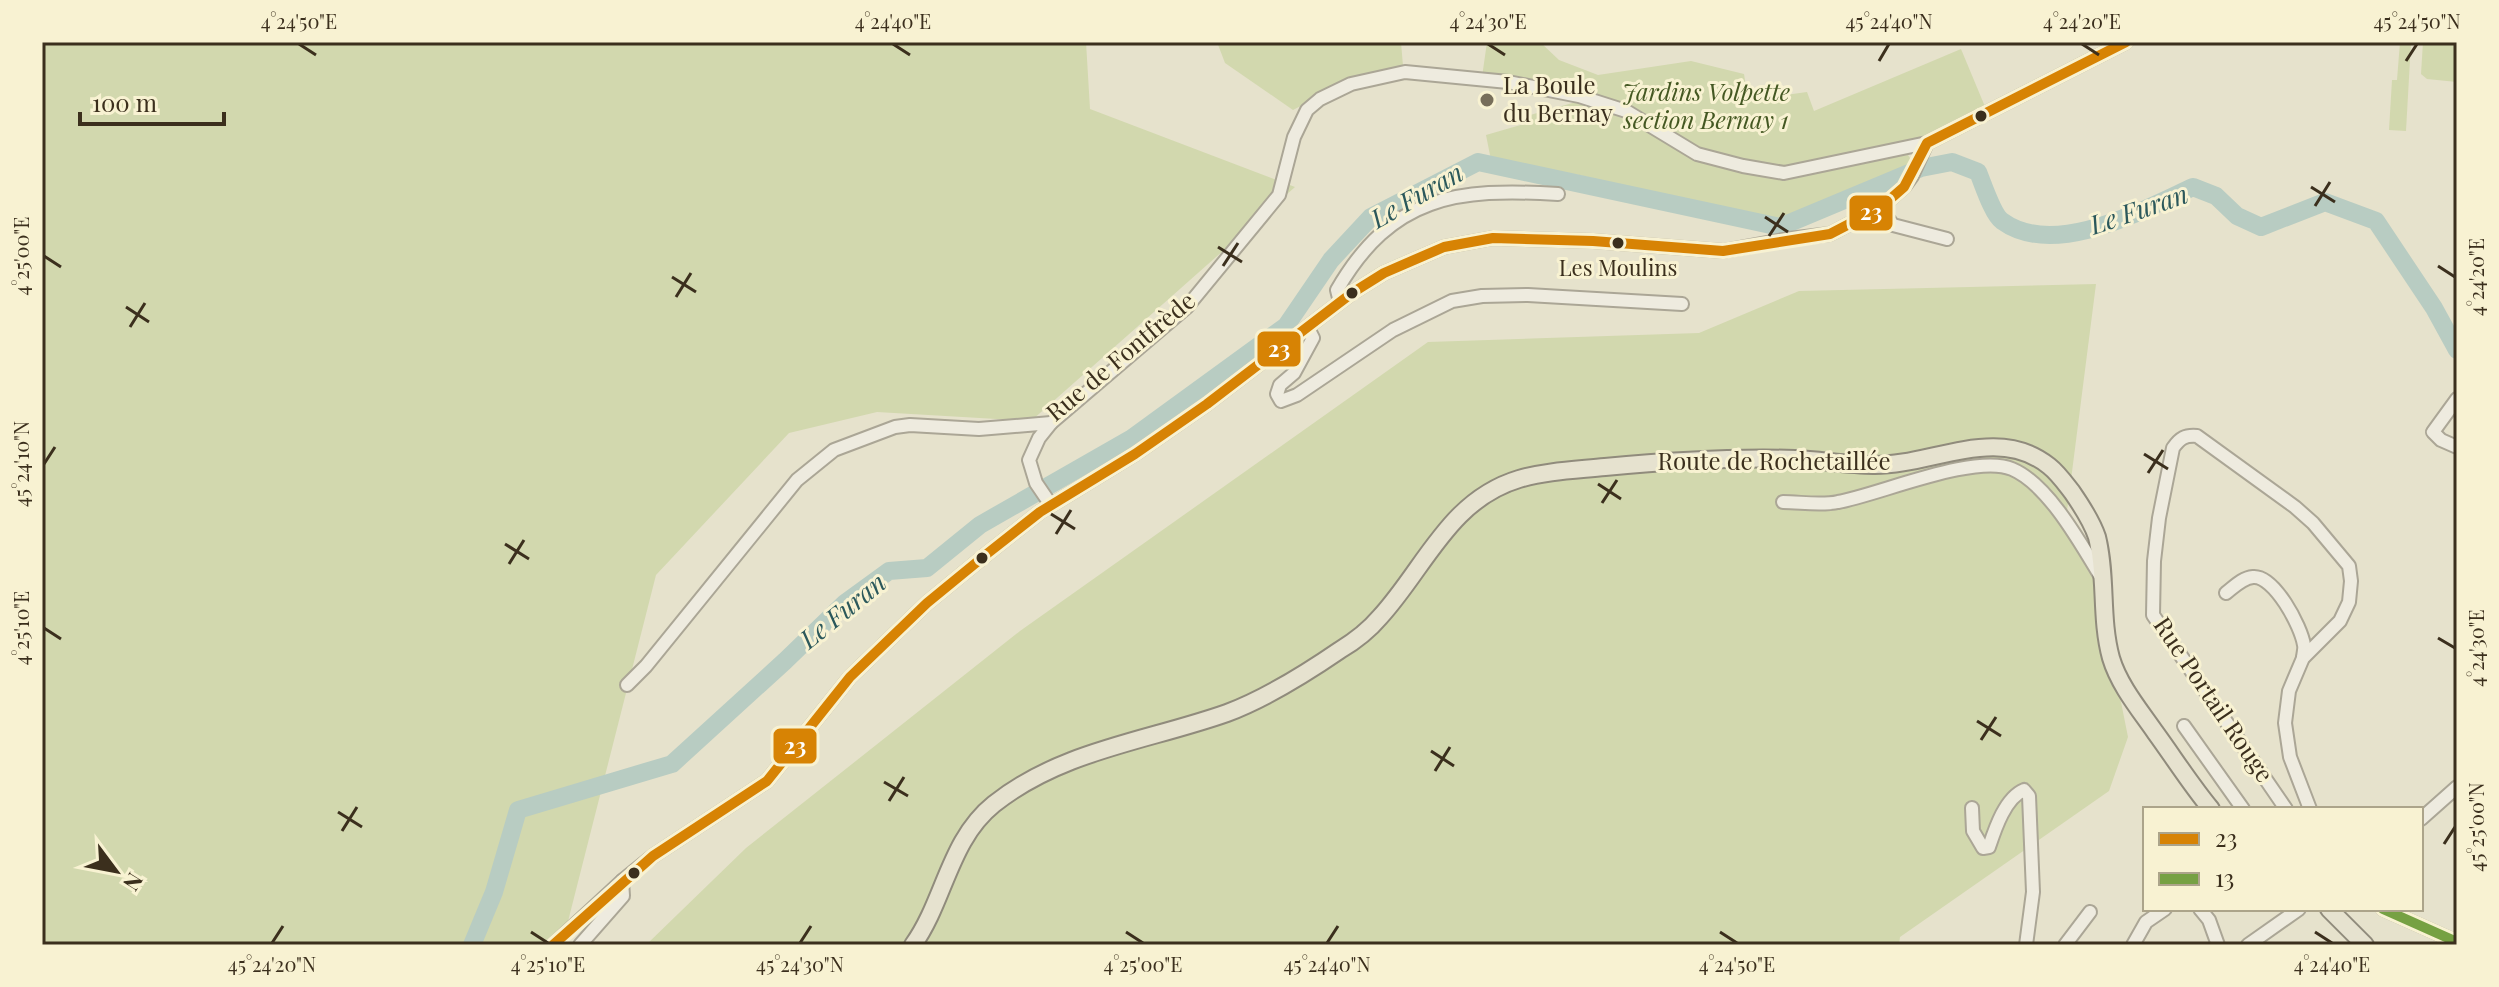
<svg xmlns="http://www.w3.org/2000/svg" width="2499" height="987" font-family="'Playfair Display',serif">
<rect width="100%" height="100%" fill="#e6e2cc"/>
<g fill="#d2d8ae">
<polygon points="42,42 1086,42 1090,109 1295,187 1031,421 877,412 789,433 656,575 562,945 42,945"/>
<polygon points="1217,42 1401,42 1403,66 1345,83 1293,110 1225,63"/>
<polygon points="1487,42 1540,42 1559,60 1598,75 1691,61 1744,74 1748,100 1807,92 1814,111 1961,49 1986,109 1926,139 1787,167 1746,162 1696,150 1634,111 1482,77"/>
<polygon points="2400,42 2411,42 2406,131 2389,130 2392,80 2397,80"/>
<polygon points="2423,42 2457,42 2457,82 2427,79 2421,74"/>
<polygon points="1583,100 1616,110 1662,138 1787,175 1908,155 1912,161 1910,166 1810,210 1775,222 1575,174 1536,171 1491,160 1486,135 1524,124 1523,117"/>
<polygon points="2096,284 2067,511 2100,597 2128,737 2109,791 1900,937 1899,945 646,945 746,848 1020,631 1428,342 1699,333 1799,291"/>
</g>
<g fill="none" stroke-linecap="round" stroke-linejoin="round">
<path stroke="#b8ccc2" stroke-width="18" d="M472,945L494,892L518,810L672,764L785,661L845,603L889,571L927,568L980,525L1132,438L1286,326L1331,260L1371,217L1478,162L1780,227L1921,168L1952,162L1978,172C1983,184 1993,215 2002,221C2054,259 2143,210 2193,187L2216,196L2237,216L2261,227L2325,202L2376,221L2434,308L2457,350"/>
<g stroke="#aba696" stroke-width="16">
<g id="minor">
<polyline points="1880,208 1893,225 1947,239"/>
<path d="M1340,302L1337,290C1392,195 1457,188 1558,194"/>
<polyline points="1308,328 1313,338 1294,373 1280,385 1277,394 1281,401 1297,395 1393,330 1452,301 1482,296 1528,295 1682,304"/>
<polyline points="2457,399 2433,432 2441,440 2457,447"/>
<path d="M1783,502C1800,502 1821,506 1838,502C1878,495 1975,453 2012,469C2048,484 2081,544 2101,577"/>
<polyline points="1051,505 1036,483 1029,460 1039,438 1051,423"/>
<path d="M2226,593C2234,587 2242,578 2253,577C2274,575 2301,626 2304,645C2305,649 2303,654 2303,658"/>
<polyline points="627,685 646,666 797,480 834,450 895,427 910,425 979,429 1051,423 1187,307 1279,195 1294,137 1307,110 1320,99 1351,84 1405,72 1508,82 1579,96 1626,111 1697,154 1743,166 1784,173 1927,143 2126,42"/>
<polyline points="2184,726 2243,809"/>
<path d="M1972,808L1973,831L1983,848L1989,847C1995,829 2005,798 2024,790L2029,796L2033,892L2026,945"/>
<path d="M2286,809L2153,615L2154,561L2159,518L2173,448C2180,438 2185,435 2197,436L2295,507L2313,523L2349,566L2351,581L2349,602L2340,621L2303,658L2289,691L2285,723L2290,757L2310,809"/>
<polyline points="2421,819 2457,787"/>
<polyline points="2200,909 2209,920 2218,945"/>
<polyline points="2383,909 2457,942"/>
<polyline points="553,945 622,881 653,856 767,781 850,677 927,603 988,553 1040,512 1135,454 1207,404 1352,293 1384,273 1444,247 1493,238 1593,241 1723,251 1789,239 1830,234 1880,208 1904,187 1912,176 1927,143"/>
<polyline points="580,945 623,896 622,881"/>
<polyline points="2065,945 2090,912"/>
<polyline points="2133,945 2146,922 2165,909"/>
<polyline points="2248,945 2299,909"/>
</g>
</g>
<g stroke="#908b7c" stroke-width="20">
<g id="major">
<polyline points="2329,909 2365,945"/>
<path d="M913,945C945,900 949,840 994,804C1062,750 1148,741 1227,713C1267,698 1305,674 1340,650C1355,641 1369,630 1380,617C1425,568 1449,500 1519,479C1546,471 1576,470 1605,467C1668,461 1731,457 1795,459C1821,460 1847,465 1873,465C1931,466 1997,424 2049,466C2058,473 2065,483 2072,492C2081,505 2092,522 2097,537C2107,577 2100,618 2111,658C2119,685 2139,709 2155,732C2174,758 2191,785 2211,809"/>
</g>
</g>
<use href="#minor" stroke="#eeebdf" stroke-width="12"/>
<use href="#major" stroke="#e6e2cf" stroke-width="16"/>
<g stroke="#f8f2d2" stroke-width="16">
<polyline id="bus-1" points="553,945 653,856 767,781 850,677 927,603 988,553 1040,512 1135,454 1207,404 1352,293 1384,273 1444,247 1493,238 1593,241 1723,251 1830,234 1880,208 1904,187 1927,143 2126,42"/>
</g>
<g stroke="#f8f2d2" stroke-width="16">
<polyline id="bus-2" points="2383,909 2457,942"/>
</g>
<use href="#bus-1" stroke="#d78304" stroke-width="10"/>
<use href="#bus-2" stroke="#76a143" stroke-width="10"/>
</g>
<path fill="none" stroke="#3b2f1d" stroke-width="3" d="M299,44L316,55M893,44L910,55M1488,44L1505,55M2082,44L2099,55M1879,61L1889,44M2406,61L2417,44M2311,187L2335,202M2315,206L2330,182M1765,217L1788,232M1769,236L1784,213M1218,247L1242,262M44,256L61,267M1223,266L1238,243M2438,266L2455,277M672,277L696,292M676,297L691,273M126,307L149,322M130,327L145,303M2144,454L2168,469M44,464L55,447M2148,473L2163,450M1598,484L1621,499M1602,503L1617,480M1051,514L1075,529M1056,534L1071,510M505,544L529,559M509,564L524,540M44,628L61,639M2438,638L2455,648M1977,721L2001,736M1981,740L1996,717M1431,751L1454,766M1435,771L1450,747M884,782L908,796M889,801L904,777M338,812L362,827M342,831L357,807M2444,844L2455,827M531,932L548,943M1126,932L1143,943M1720,932L1737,943M2315,932L2332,943M272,943L283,926M800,943L811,926M1327,943L1338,926"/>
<circle fill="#776e5a" stroke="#f8f2d2" stroke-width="3" cx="1487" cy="100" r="8"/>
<g fill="#3b2f1d" stroke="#f8f2d2" stroke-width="3">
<circle cx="1981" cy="116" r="7"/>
<circle cx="1618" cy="243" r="7"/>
<circle cx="1352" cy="293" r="7"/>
<circle cx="982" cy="558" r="7"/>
<circle cx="634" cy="873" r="7"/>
</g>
<g text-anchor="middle" stroke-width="6" stroke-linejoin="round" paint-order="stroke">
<g font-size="22" fill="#3b2f1d" stroke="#f8f2d2">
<text x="1618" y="276">Les Moulins</text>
</g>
<g font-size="24" fill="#3b2f1d" stroke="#f8f2d2" text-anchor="start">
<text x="1503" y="94">La Boule<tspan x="1503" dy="28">du Bernay</tspan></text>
</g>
<g font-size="24" font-style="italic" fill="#445822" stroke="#f8f2d2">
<text x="1706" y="101">Jardins Volpette<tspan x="1706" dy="28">section Bernay 1</tspan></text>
</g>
<g font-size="24" fill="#3b2f1d" stroke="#f8f2d2">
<text transform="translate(1121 357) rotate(-40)" y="8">Rue de Fontfrède</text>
<text x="1774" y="470">Route de Rochetaillée</text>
<text transform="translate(2213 700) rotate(56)" y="8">Rue Portail Rouge</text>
</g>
<g font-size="26" font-style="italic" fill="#2b585b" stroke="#f8f2d2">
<text transform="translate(1417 196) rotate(-30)" y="9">Le Furan</text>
<text transform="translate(2139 210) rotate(-19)" y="9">Le Furan</text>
<text transform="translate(843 611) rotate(-39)" y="9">Le Furan</text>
</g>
</g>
<g stroke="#f8f2d2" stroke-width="3">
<rect x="1848" y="194" width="46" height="38" rx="8" fill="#d78304"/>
<rect x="1256" y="330" width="46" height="38" rx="8" fill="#d78304"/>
<rect x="772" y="727" width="46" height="38" rx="8" fill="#d78304"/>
</g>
<g font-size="22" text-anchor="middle" font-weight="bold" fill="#fff">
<text x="1871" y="220">23</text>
<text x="1279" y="357">23</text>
<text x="795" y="754">23</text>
</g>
<rect width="2499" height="987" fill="none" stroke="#f8f2d2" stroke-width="88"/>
<rect x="2143" y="807" width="280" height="104" fill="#f8f2d2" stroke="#aca48a" stroke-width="2"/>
<rect x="2159" y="833" width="40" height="12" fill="#d78304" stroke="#aca48a" stroke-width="2"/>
<text x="2215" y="847" font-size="24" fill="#3b2f1d">23</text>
<rect x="2159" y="873" width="40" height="12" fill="#76a143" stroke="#aca48a" stroke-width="2"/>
<text x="2215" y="887" font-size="24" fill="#3b2f1d">13</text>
<g transform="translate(116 871) rotate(122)" stroke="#f8f2d2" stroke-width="6" paint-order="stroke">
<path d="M0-6L14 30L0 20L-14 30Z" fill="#3b2f1d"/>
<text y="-12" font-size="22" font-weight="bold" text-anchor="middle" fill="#3b2f1d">N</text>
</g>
<path d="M80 112v12h144v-12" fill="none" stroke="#3b2f1d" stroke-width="4"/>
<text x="92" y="112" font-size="24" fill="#3b2f1d" stroke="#f8f2d2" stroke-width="6" paint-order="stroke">100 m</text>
<rect x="44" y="44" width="2411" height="899" fill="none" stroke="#3b2f1d" stroke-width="3"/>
<g font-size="20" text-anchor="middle" fill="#3b2f1d">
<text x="299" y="29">4°24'50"E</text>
<text x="893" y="29">4°24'40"E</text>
<text x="1488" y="29">4°24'30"E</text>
<text x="1889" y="29">45°24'40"N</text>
<text x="2082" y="29">4°24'20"E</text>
<text x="2417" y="29">45°24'50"N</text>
<text transform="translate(22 256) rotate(-90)" y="7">4°25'00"E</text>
<text transform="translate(2477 277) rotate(-90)" y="7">4°24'20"E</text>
<text transform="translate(22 464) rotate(-90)" y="7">45°24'10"N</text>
<text transform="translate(22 628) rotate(-90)" y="7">4°25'10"E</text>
<text transform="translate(2477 648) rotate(-90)" y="7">4°24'30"E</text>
<text transform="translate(2477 827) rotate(-90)" y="7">45°25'00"N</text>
<text x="272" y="972">45°24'20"N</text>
<text x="548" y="972">4°25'10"E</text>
<text x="800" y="972">45°24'30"N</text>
<text x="1143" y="972">4°25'00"E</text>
<text x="1327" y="972">45°24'40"N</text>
<text x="1737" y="972">4°24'50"E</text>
<text x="2332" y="972">4°24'40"E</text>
</g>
</svg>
